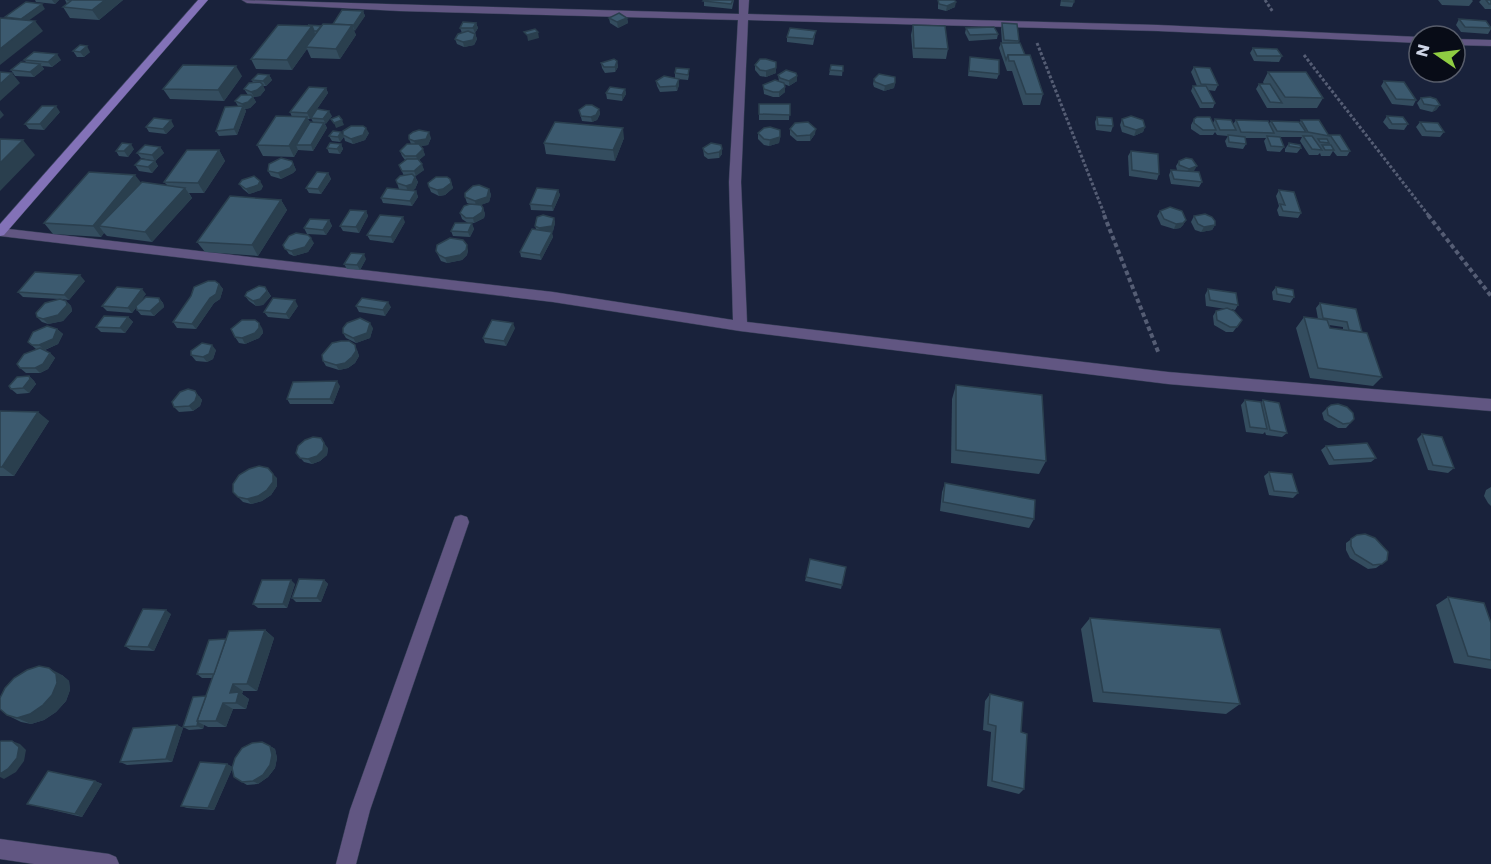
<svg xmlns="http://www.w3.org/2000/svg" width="1491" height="864" font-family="Poppins,sans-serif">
<rect width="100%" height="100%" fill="#19223b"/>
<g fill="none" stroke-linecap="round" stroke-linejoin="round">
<g stroke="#363f56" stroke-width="1">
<g id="street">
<polygon points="242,0 739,14 739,0 749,0 748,14 1158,25 1419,37 1419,43 1158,31 748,20 741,182 747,322 1168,372 1491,399 1491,411 1168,384 740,331 553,302 0,236 0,228 553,292 733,320 729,182 738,20 399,11 247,3"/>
<polygon points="1455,39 1491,40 1491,46 1455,45"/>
<polygon points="461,515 467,517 469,522 370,810 356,864 336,864 350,810 453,522 455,517"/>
<polygon points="0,839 109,854 116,857 119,864 34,864 0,859"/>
</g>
</g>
<g stroke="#363f56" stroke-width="1">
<polygon id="secondary" points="198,0 208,0 4,235 0,236 0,224"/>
</g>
<g stroke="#555d74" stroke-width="3" stroke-dasharray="3 2" stroke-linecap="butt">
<polyline points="1265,0 1273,12"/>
<polyline points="1037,43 1105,216"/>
<polyline points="1304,55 1429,216"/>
</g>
<g stroke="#555d74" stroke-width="4" stroke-dasharray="4.5 3" stroke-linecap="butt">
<polyline points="1104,215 1159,354"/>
<polyline points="1428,215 1491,296"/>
</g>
<use href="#street" fill="#615682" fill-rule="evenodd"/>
<use href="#secondary" fill="#8372b8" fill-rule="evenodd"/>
</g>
<g fill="#344d5f" fill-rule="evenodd">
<polygon points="35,0 59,0 55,4 36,2"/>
<polygon points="65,0 123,0 99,20 70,18 63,7 67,4"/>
<polygon points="704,0 734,0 732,9 704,6"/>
<polygon points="938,0 955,7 946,11 938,9"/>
<polygon points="1059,0 1074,0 1074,2 1072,7 1060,6 1061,0"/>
<polygon points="1438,0 1472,0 1473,1 1469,6 1442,5"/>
<polygon points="1481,0 1491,0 1491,9 1485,9 1479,2"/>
<polygon points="363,11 365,16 354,31 356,35 340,59 311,58 307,49 292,70 256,69 251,59 321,26 333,24"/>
<polygon points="609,18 627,18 628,23 618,28 610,23"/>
<polygon points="1459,19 1491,28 1491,29 1488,34 1461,32 1456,25"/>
<polygon points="476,23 478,28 475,33 477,39 474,45 464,47 457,44 455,39 462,33 460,28"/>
<polygon points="1002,23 1019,41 1018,43 1043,94 1040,105 1023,105 1012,71 1007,71 999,48 1001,43 1002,43 1001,29"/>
<polygon points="913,25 948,49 946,59 913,58 911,35"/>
<polygon points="966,28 998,34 997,39 969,41 965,33"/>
<polygon points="815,36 813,45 787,42 787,37"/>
<polygon points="1253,48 1282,56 1279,62 1254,61 1250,53"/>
<polygon points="73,51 90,52 84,57 77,57"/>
<polygon points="970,57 999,74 997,79 968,76"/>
<polygon points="24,60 61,60 52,67 42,66 44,69 34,77 15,76 11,70 27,63"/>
<polygon points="617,61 618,67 615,72 605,73 602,68 601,63"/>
<polygon points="755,65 776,73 766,77 760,76 755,70"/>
<polygon points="831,65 843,66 842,76 829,75"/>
<polygon points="1194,67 1218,85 1215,91 1208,90 1215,103 1213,108 1200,108 1191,91 1193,86 1197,86 1191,72"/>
<polygon points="1268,72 1323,98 1317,108 1267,108 1256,89 1259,84 1264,84 1263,82"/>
<polygon points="675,73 689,75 688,80 677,79 679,79 679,85 677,91 660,92 657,86 656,81 675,79"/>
<polygon points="269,75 272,80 266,86 263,86 265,90 260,96 254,97 253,97 256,102 250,108 245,109 246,111 237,135 219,136 216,131 238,106 235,101 248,95 244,89 253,83 252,80"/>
<polygon points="778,75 797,81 789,86 784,84 785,92 779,97 773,97 764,94 763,85 779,81"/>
<polygon points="242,76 224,101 170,99 163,89"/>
<polygon points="874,79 895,83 894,88 884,91 874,87 873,84"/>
<polygon points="1384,81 1416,100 1413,106 1392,104 1381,86"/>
<polygon points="326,88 328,93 310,119 308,119 310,122 313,122 311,118 332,116 325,124 327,128 313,151 298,150 294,157 263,156 257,145 292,117 290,112"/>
<polygon points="625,89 626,94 622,101 607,99 606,93"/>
<polygon points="1421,98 1440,105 1436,110 1432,112 1420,109 1417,103"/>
<polygon points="759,104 790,104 789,120 759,120"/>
<polygon points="599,109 600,114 597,120 592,122 582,121 579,110"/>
<polygon points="60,112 44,130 29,129 25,124"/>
<polygon points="1387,116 1408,124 1404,130 1389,129 1383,122"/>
<polygon points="1097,117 1113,126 1111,132 1096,130 1095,122"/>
<polygon points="1122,119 1145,127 1143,132 1134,136 1122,132 1120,125"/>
<polygon points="1194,119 1213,123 1215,119 1233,124 1236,120 1269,124 1271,121 1300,122 1301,120 1329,136 1330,135 1350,151 1347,156 1337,156 1333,151 1330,156 1321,156 1320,153 1318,155 1309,155 1300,141 1302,137 1275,137 1284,147 1280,152 1267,151 1264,141 1266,138 1245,138 1246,144 1243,149 1227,147 1225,141 1228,136 1217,135 1215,132 1213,135 1200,135 1191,129 1191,125"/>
<polygon points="1420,122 1444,132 1440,137 1422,136 1416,127"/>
<polygon points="174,126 166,134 149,132 146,127"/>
<polygon points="790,129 815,134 810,141 797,141 790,135"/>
<polygon points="369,133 365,140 353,144 345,141 344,137 340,142 332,141 329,136"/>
<polygon points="758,133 780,137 779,143 769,146 764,145 758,139"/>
<polygon points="431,138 428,145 421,146 425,155 419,160 424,170 415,176 418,182 415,189 410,191 416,191 418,197 412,206 383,203 381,198 404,190 399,189 397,183 404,176 399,165 405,160 402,156 400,151 411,144 409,139"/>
<polygon points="624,138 615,161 546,154 544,143"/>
<polygon points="1289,143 1301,148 1297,153 1285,152 1285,149"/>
<polygon points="341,144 343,149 340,154 329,153 327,148"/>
<polygon points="160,147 164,153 155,161 141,158 137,153"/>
<polygon points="703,148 722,149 722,154 719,158 708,159 704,156"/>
<polygon points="134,149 128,157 119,156 116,151"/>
<polygon points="219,150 225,161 204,193 189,193 192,198 152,242 107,236 104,233 101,237 53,234 44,223 141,183 167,185 164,182"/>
<polygon points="1131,151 1159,174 1157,180 1129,176 1128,156"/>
<polygon points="155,161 158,166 152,173 139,171 135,165"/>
<polygon points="292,161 296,170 293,173 281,179 271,176 268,171"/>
<polygon points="1179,161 1194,171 1202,182 1199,187 1171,184 1169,175 1171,170 1177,170 1176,166"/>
<polygon points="328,173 331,179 321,194 309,193 306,188"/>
<polygon points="450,179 453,188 445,195 439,196 431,192 429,187"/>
<polygon points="239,184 263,186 261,190 249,194 243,189"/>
<polygon points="489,189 491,195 489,202 480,205 483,208 485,214 484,218 474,223 471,223 474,229 470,237 453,236 451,231 468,223 462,219 460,213 470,204 467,203 465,197"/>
<polygon points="558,190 560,195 553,211 531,210 530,204"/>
<polygon points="1279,190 1301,213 1298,218 1279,216 1277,210 1279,206 1276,196"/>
<polygon points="281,200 287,210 258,256 205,252 197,242"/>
<polygon points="366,211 368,216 359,233 343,231 340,226"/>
<polygon points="1160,211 1186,220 1183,225 1180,228 1174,229 1161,225 1157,216"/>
<polygon points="1194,216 1215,225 1212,230 1201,232 1195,230 1191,222"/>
<polygon points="554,218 555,223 553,231 551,232 553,237 541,260 521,257 520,252 536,229 535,226"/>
<polygon points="329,220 332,226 326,235 307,234 304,228"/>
<polygon points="405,222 393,243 370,240 367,235"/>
<polygon points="314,243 308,252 294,256 289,254 283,245"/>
<polygon points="468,250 467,255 462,260 447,263 441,261 436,251"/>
<polygon points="366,259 360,270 347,269 344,264"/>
<polygon points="85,281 69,300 61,299 66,301 71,306 72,311 63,321 48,324 42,322 37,317 59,299 23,297 18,292"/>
<polygon points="219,284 223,289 220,299 214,303 196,329 177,328 173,322"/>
<polygon points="265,287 271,296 263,305 256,306 249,301 245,296"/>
<polygon points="1276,287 1294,297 1290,303 1273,300 1272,292"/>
<polygon points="1208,289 1238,305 1235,310 1231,309 1242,320 1233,332 1226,332 1214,325 1213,316 1216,311 1226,309 1206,306 1205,295"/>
<polygon points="146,294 140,302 159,298 163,303 164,307 154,316 141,315 137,310 136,308 132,313 107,311 102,306"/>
<path d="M1320,303L1362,332L1382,377L1373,386L1310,378L1296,328L1304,317L1318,319L1316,308ZM1329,325L1343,327V330L1330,328Z"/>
<polygon points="298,306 289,319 268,317 264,312"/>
<polygon points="356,306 391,307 385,316 359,312"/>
<polygon points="128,317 133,322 125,333 101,332 96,327"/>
<polygon points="262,328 263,333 259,338 245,344 239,343 235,337"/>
<polygon points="373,328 370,338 356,343 346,338 343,333"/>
<polygon points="515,328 506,346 485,343 483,338"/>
<polygon points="57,329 63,334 58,344 45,350 50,353 55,358 48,369 40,373 26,373 20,368 36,349 28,342"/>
<polygon points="216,350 213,359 207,362 196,361 191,355"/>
<polygon points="357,350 359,356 355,363 348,368 339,370 326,366 323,361"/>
<polygon points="29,376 34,381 36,384 29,393 17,394 11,389"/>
<polygon points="956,385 1046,461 1039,474 951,463 952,399"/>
<polygon points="340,386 333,404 290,404 287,399"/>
<polygon points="199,396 202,400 200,406 193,411 179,412 174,407"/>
<polygon points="1245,400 1261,403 1263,400 1287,433 1282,437 1266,435 1265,432 1263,434 1246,432 1241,405"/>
<polygon points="1327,408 1354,419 1346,428 1338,428 1324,420 1322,413"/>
<polygon points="0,411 49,421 14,476 0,476"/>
<polygon points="1422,434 1454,468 1448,473 1428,470 1417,439"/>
<polygon points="1326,446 1376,458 1371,462 1329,465 1321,450"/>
<polygon points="328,448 327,455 320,461 312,464 304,462 296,453"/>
<polygon points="1269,472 1298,493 1293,498 1269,495 1264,476"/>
<polygon points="277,478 277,486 271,495 262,501 251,504 243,502 233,492"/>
<polygon points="945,483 1034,519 1029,528 940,511 942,492"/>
<polygon points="1491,487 1491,506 1488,503 1484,496 1486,490"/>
<polygon points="1357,535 1387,560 1376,568 1368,569 1350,558 1346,550 1346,543"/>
<polygon points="846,567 841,589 805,581 806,577"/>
<polygon points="324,580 328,584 321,602 296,602 292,598"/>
<polygon points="295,584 287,608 258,608 253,604"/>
<polygon points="1448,597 1491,623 1491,669 1454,663 1436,605"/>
<polygon points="171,614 154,651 131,650 125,646"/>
<polygon points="1090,618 1240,704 1226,714 1093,702 1081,629"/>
<polygon points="265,630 274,638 257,691 243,691 242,694 249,699 246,709 233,709 226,727 208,727 204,725 203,729 189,730 183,727 206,696 213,678 202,678 197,674 226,639"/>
<polygon points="62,675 69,681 70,690 66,701 56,712 44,720 31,724 21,722 7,715"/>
<polygon points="990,694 1021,732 1024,789 1019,794 987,786 991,732 983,730 985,701"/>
<polygon points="177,725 183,728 172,762 127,765 120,762"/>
<polygon points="270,746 275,749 277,758 275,768 268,777 258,784 247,785 242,782 232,769 214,810 187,808 181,806 227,764 232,767"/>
<polygon points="95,781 102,784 82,817 27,804"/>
</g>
<g fill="#2a3f4e">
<polygon points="52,0 59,0 55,4"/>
<polygon points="105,0 123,0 99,20 92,10"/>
<polygon points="956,2 955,7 946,11 947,6"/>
<polygon points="42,4 45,9 24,24 21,19"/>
<polygon points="363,11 365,16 355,31 353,26"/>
<polygon points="627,18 628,23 618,28 617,22"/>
<polygon points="35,21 43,31 0,65 0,49"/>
<polygon points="476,23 478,28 475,33 473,28"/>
<polygon points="352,25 356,35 340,59 336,49"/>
<polygon points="312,26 316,36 306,47 307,49 292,70 287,60"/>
<polygon points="538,32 539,38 528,41 527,35"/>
<polygon points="475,34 477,39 474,45 464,47 463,42"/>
<polygon points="87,46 90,52 84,57 80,52"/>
<polygon points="57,54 61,60 52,67 48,62"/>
<polygon points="617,61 618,67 615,72 615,67"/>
<polygon points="40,64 44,69 34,77 30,72"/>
<polygon points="236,66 242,76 224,101 218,90"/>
<polygon points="776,68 776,73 766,77 766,71"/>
<polygon points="12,73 20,83 0,101 0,84"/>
<polygon points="269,75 272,80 266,86 263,81"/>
<polygon points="797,76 797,81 789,86 789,81"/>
<polygon points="679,79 679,85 677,91 676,86"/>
<polygon points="895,83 894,88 884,91 885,86"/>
<polygon points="263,85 265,90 260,96 254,97 251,92"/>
<polygon points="785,87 785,92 779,97 779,92"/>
<polygon points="326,88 328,93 310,119 307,113"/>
<polygon points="625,89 626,94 622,101 622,95"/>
<polygon points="253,97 256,102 250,108 245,109 242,104"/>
<polygon points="1440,105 1436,110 1432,112 1436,106"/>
<polygon points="56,106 60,112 44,130 40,124"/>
<polygon points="243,106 246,111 237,135 234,129"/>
<polygon points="599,109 600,114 597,120 592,122 591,117"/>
<polygon points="0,110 4,115 0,119"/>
<polygon points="329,111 332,116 326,124 323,119"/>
<polygon points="307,117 312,127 296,145 298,150 294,157 289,146"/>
<polygon points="171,120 174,126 166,134 163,129"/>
<polygon points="342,120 344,125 336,128 334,123"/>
<polygon points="324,123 327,128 313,151 311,145"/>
<polygon points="1145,127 1143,132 1134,136 1136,130"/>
<polygon points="366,128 369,133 365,140 353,144 351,139"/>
<polygon points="623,128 624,138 615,161 613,150"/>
<polygon points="816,129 815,134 810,141 810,135"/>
<polygon points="341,132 344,137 340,142 338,137"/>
<polygon points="429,132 431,138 428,145 416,147 414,141"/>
<polygon points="780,137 779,143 769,146 770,140"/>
<polygon points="23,140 35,155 0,191 0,163"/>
<polygon points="131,144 134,149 128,157 124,151"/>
<polygon points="341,144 343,149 340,154 337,149"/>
<polygon points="160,147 164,153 155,161 152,155"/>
<polygon points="423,149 425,155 418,161 416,156"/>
<polygon points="722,149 722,154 719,158 719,152"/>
<polygon points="219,150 225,161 204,193 198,183"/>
<polygon points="155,161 158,166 152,173 148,167"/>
<polygon points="292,161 296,170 293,173 281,179 278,173"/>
<polygon points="422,164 424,170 416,176 414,171"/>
<polygon points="1197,166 1194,171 1186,174 1189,169"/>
<polygon points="328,173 331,179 321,194 318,189"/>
<polygon points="135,175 143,185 99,226 104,233 101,237 93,226"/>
<polygon points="415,177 418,182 415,189 408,192 406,186"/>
<polygon points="450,179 453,188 445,195 439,196 437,190"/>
<polygon points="260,181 263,186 261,190 249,194 246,189"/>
<polygon points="185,188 192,198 152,242 145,232"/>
<polygon points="489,189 491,195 489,202 476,207 475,201"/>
<polygon points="558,190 560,195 553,211 552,206"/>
<polygon points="416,191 418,197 412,206 410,201"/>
<polygon points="281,200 287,210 258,256 252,245"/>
<polygon points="483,208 485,214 484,218 474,223 473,218"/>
<polygon points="366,211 368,216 359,233 356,227"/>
<polygon points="403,217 405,222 393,243 391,237"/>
<polygon points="554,218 555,223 553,231 541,234 539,228"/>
<polygon points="329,220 332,226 326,235 323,230"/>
<polygon points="1186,220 1183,225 1180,228 1174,229 1176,224"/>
<polygon points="472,223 474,229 470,237 468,232"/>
<polygon points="1215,225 1212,230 1201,232 1204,227"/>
<polygon points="552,232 553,237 541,260 540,255"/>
<polygon points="311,238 314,243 308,252 294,256 291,251"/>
<polygon points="467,245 468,250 467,255 462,260 447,263 445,258"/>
<polygon points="364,254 366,259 360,270 357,265"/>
<polygon points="80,275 85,281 69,300 64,295"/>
<polygon points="219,284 223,289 220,299 214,303 196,329 192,324"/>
<polygon points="142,289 146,294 132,313 128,308"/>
<polygon points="267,291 271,296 263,305 256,306 253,301"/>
<polygon points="159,298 163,303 164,307 154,316 150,311"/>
<polygon points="295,300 298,306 289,319 286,314"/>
<polygon points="66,301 71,306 72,311 63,321 48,324 43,319"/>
<polygon points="388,302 391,307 385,316 383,310"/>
<polygon points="128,317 133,322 125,333 120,328"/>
<polygon points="259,323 262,328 263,333 259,338 245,344 242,338"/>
<polygon points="370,323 373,328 370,338 356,343 353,338"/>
<polygon points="513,323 515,328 506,346 504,341"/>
<polygon points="57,329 63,334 58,344 44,350 39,345"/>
<polygon points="212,345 216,350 213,359 207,362 203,357"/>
<polygon points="355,345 357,350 359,356 355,363 348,368 339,370 336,365"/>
<polygon points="50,353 55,358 48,369 40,373 35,368"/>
<polygon points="29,376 34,381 36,384 29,393 23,388"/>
<polygon points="337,381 340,386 333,404 330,399"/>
<polygon points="195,391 202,400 200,406 193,411 189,406"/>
<polygon points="38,412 49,421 14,476 2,467"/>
<polygon points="324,443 328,448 327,455 320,461 312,464 308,459"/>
<polygon points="273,474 277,478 277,486 271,495 262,501 251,504 247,499"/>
<polygon points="291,580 295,584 287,608 283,604"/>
<polygon points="324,580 328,584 321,602 317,598"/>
<polygon points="166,610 171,614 154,651 148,647"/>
<polygon points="265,630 274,638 257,691 247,684"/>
<polygon points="49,668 62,675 69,681 70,690 66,701 56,712 44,720 31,724 17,718"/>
<polygon points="233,684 243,691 242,694 249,699 246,709 236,703 230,693"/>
<polygon points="223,703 233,709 226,727 216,721"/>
<polygon points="198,722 204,725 203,729 197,726"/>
<polygon points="177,725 183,728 172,762 166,759"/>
<polygon points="12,741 20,744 26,750 24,761 16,772 4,779 0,777 0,774"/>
<polygon points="270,746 275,749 277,758 275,768 268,777 258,784 253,781"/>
<polygon points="227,764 233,767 214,810 208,808"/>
<polygon points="95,781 102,784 82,817 75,814"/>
</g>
<g fill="#3c5a6f" stroke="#2a3f4e" stroke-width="1.5">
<polygon points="67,0 105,0 92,10 63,7 72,0"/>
<polygon points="704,0 733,0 731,4 703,1"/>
<polygon points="938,0 954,0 956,2 947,6 939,4"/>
<polygon points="1062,0 1074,0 1074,2 1062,1"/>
<polygon points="1486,0 1491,0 1491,4 1489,4"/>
<polygon points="26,2 42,4 21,19 5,17"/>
<polygon points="342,10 363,11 353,26 352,25 333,24"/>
<polygon points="619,13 627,18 617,22 609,18"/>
<polygon points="0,18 35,21 0,49"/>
<polygon points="1459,19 1486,21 1491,28 1465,27"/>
<polygon points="463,22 476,23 473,28 460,28"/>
<polygon points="1002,23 1017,24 1019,41 1004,40"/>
<polygon points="323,24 352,25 336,49 306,47"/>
<polygon points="278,25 312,26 287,60 251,59"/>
<polygon points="308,25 321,26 317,31 314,31 312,26"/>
<polygon points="913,25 945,26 948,49 914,48"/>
<polygon points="994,27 998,34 970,35 966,28"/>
<polygon points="790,28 816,31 813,39 787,37"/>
<polygon points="535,29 538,32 527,35 524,32"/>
<polygon points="468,31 475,34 473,40 463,42 455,39 458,34"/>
<polygon points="1001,43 1020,43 1025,55 1008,55 1006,60"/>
<polygon points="80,45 87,46 80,52 73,51"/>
<polygon points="1253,48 1277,49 1282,56 1257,56"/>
<polygon points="34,52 57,54 48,62 24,60"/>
<polygon points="1008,55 1030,55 1043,94 1026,94 1014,61 1009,61"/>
<polygon points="970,57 999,60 999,74 969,71"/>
<polygon points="614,59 617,61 615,67 604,67 601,63"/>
<polygon points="760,59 766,59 776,62 776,68 766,71 760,70 755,65"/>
<polygon points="21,62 40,64 30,72 11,70"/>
<polygon points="183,65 236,66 218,90 163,89"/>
<polygon points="831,65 843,66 843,71 830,70"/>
<polygon points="1194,67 1210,68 1218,85 1201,84"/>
<polygon points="676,68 689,69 688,75 675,73"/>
<polygon points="786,70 796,73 797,76 789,81 780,78 778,75"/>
<polygon points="0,72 12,73 0,84"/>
<polygon points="1268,72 1306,72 1323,98 1285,97"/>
<polygon points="258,74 269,75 263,81 252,80"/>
<polygon points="879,74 895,77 895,83 885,86 875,82 874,79"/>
<polygon points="664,76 679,79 676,86 660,87 656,81"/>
<polygon points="775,80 784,83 785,87 779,92 773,92 764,89 763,85"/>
<polygon points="1384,81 1404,82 1416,100 1396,99"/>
<polygon points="260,82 263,85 257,90 251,92 244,89 249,83"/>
<polygon points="1259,84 1270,84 1282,103 1270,102"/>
<polygon points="1193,86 1206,86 1215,103 1202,103"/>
<polygon points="309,87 326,88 307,113 290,112"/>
<polygon points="610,87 625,89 622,95 606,93"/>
<polygon points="241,95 251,95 253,97 248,102 242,104 235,101"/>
<polygon points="1430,97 1436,99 1440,105 1436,106 1424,104 1421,98"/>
<polygon points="759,104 790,104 790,115 759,114"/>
<polygon points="586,105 592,105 599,109 596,115 591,117 581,116 579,110"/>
<polygon points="42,106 56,106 40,124 25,124"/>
<polygon points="243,106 234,129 216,131 225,107"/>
<polygon points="317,109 329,111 323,119 311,118"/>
<polygon points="276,116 307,117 289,146 257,145"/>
<polygon points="339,116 342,120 334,123 331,119"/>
<polygon points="1131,116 1143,120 1145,127 1136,130 1124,126 1122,119"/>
<polygon points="1387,116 1403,117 1408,124 1392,124"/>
<polygon points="1097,117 1112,118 1113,126 1098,125"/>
<polygon points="1197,117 1210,117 1216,130 1203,130 1194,123 1194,119"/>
<polygon points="154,118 171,120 163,129 146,127"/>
<polygon points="1215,119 1231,120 1236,130 1220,130"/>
<polygon points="1236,120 1268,121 1274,133 1241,132"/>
<polygon points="1301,120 1319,120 1329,136 1308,132"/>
<polygon points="1271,121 1299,122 1306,132 1277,131"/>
<polygon points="310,122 324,123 311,145 296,145"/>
<polygon points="555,122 623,128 613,150 544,143"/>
<polygon points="808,122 816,129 810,135 797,136 790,129 795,123"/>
<polygon points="1420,122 1438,123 1444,132 1426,131"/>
<polygon points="351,126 363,126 366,128 363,135 351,139 343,135 343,131"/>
<polygon points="770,127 780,130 780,137 770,140 764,139 758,133 764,128"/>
<polygon points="419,130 429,132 426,139 414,141 409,139 409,135 413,132"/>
<polygon points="333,131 341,132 338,137 329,136"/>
<polygon points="1228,135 1245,137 1246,144 1229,142"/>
<polygon points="1330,135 1340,135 1350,151 1341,151"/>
<polygon points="1267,136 1280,137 1284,147 1271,146"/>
<polygon points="1303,136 1312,136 1322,150 1312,149"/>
<polygon points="0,139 23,140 0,163"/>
<polygon points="1318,139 1327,139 1329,143 1320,142"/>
<polygon points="122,143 131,144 124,151 116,151"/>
<polygon points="330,143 341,144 337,149 327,148"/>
<polygon points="711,143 721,145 722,149 719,152 708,154 704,151 703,148"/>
<polygon points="1289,143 1300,145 1301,148 1289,146"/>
<polygon points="407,144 419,144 423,149 416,156 405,156 400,151"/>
<polygon points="145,145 160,147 152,155 137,153"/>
<polygon points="1322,145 1331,145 1334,150 1325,150"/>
<polygon points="187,150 219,150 198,183 164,182"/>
<polygon points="1131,151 1158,154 1159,174 1132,170"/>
<polygon points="281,158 292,161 293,164 290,168 278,173 268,171 269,164"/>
<polygon points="1186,158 1192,159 1197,166 1189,169 1179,165 1179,161"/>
<polygon points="141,159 155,161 148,167 135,165"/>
<polygon points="407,159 418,159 422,164 414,171 402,171 399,165"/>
<polygon points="1171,170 1199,172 1202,182 1174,179"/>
<polygon points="89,172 135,175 93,226 44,223"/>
<polygon points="317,172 328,173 318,189 306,188"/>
<polygon points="412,174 415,177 412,184 406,186 397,183 396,180 400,176"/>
<polygon points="254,176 260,181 258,185 246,189 239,184 242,180"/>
<polygon points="436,177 447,177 450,179 451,183 443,189 437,190 429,187 428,183"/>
<polygon points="142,182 185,188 145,232 99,226"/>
<polygon points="479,185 489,189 487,197 475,201 465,197 465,193 473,186"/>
<polygon points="387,188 416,191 410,201 381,198"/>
<polygon points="537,188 558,190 552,206 530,204"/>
<polygon points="1279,190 1294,192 1301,213 1283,211 1280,204 1285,205"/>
<polygon points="230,196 281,200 252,245 197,242"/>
<polygon points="470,204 481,205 483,208 482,212 473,218 466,218 460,213 464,206"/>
<polygon points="1170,207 1182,211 1186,220 1183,223 1176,224 1164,219 1160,211"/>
<polygon points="350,210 366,211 356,227 340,226"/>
<polygon points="1205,214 1212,217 1215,221 1215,225 1204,227 1198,224 1194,216"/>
<polygon points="380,215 403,217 391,237 367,235"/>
<polygon points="543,215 554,218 552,226 539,228 535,226 537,217"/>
<polygon points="310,219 329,220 323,230 304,228"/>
<polygon points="455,223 472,223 468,232 451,231"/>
<polygon points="532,229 552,232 540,255 520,252"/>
<polygon points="296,233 308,235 311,238 305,247 291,251 285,249 283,245 289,236"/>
<polygon points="450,238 463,240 467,245 466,250 460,255 445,258 439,255 436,251 437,245"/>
<polygon points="351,253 364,254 357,265 344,264"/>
<polygon points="35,272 80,275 64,295 18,292"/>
<polygon points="208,281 215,281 219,284 216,294 210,298 192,324 173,322 191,296 194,287"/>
<polygon points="259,286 265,287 267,291 260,299 253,301 245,296 247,292"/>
<polygon points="117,287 142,289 128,308 102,306"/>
<polygon points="1276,287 1293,290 1294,297 1277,294"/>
<polygon points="1208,289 1236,293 1238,305 1210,300"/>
<polygon points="146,297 159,298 160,302 150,311 137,310 136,306"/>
<polygon points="273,298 295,300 286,314 264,312"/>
<polygon points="362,298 388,302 383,310 356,306"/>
<polygon points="60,299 66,301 67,305 58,315 43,319 37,317 36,313 45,303"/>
<polygon points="1320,303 1356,309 1362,332 1349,330 1347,322 1323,318"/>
<polygon points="1227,308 1234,311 1242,320 1237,327 1230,327 1217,320 1216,311"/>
<polygon points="104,316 128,317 120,328 96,327"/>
<polygon points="1304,317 1327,320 1330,328 1367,333 1382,377 1318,368"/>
<polygon points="360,318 370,323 367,333 353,338 343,333 343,328 347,323"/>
<polygon points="242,320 255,320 259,323 259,328 255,333 242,338 235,337 231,329"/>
<polygon points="492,320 513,323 504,341 483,338"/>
<polygon points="47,326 57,329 53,339 39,345 32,345 28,342 33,332"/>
<polygon points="341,341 349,341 355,345 356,351 352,357 345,363 336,365 323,361 322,355 332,343"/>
<polygon points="202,343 212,345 209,354 203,357 191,355 191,351"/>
<polygon points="40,348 50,353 43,364 35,368 20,368 17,364 24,354"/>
<polygon points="29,376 30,379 23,388 11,389 9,386 17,377"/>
<polygon points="337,381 330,399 287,399 293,382"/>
<polygon points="956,385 1042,395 1046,461 956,450"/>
<polygon points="188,389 195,391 197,395 195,401 189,406 174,407 172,402 180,392"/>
<polygon points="1245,400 1261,402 1267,429 1250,427"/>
<polygon points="1263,400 1279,403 1287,433 1270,430"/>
<polygon points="1338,404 1347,407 1353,413 1354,419 1350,423 1343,424 1328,415 1327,408 1331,405"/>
<polygon points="0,411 38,412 2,467 0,467"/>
<polygon points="1422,434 1442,437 1454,468 1433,465"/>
<polygon points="313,437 321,438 324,443 323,450 317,456 308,459 300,458 296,453 298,446 305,440"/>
<polygon points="1367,443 1376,458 1334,460 1326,446"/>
<polygon points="259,466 268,468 273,474 273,482 267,490 258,496 247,499 238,497 233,492 233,484 239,475 249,469"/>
<polygon points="1269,472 1292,474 1298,493 1274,491"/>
<polygon points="945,483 1035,500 1034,519 943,502"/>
<polygon points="1365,534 1375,538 1388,552 1387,560 1382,564 1373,565 1355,554 1351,546 1351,539 1357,535"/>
<polygon points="810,559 846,567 842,585 806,577"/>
<polygon points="299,579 324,580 317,598 292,598"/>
<polygon points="262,580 291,580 283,604 253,604"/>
<polygon points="1448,597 1484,603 1491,623 1491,660 1468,656"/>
<polygon points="143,609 166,610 148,647 125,646"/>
<polygon points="1090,618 1220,629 1240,704 1103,692"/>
<polygon points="265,630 247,684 233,684 230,693 239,692 236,703 223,703 216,721 197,721 229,631"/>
<polygon points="226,639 214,674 197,674 209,640"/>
<polygon points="39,666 49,668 56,674 57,683 52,695 43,705 30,714 17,718 7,715 0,709 0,698 5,688 14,678 27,670"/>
<polygon points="990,694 1023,702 1021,732 1027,734 1024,789 992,781 996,726 988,724"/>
<polygon points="206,696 197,721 198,721 197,726 183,727 193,697"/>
<polygon points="177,725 166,759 120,762 133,728"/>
<polygon points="1,741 12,741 19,747 17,758 8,769 0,774 0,742"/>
<polygon points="262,742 270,746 272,755 270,765 263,775 253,781 242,782 234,777 232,768 235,758 242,748 252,743"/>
<polygon points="200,762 227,764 208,808 181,806"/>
<polygon points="48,771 95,781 75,814 27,804"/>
</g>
<g transform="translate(1437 54) rotate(284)"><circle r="28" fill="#080c17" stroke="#575c6a" stroke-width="1.5"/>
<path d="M0-4.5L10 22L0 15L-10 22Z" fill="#8fcd42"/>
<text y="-9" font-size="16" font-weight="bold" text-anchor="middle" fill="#ced5e6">N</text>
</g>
</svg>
